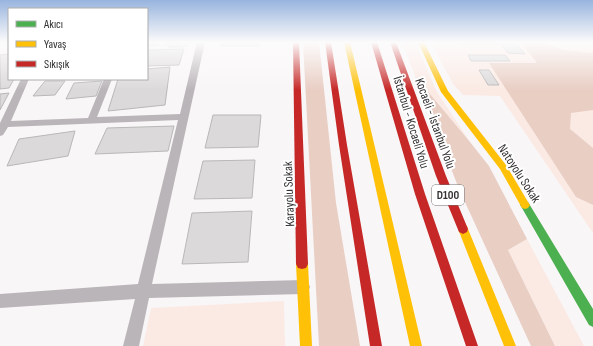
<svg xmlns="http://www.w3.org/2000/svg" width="593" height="346" font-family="'Sofia Sans Condensed',sans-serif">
<rect width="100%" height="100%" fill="#f9f6f7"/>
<g fill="#fbeae4">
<polygon points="402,42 415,42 437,92 470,142 415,76"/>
<polygon points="431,42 593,42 593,233 500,96 463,95 453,84"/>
<polygon points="527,239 584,346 555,346 508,250"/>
<polygon points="284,301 285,346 143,346 151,308"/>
</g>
<g fill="#e9cec4">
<polygon points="303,42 319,42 336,203 360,346 319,346"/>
<polygon points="521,42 540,42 564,50 593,53 593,110 571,113 570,129 593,148 593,205 576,197 489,63 537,63"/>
<polygon points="415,76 470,142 489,166 527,239 508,250 555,346 531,346 459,189"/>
</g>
<g fill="#dbd9d9" stroke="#b9b7b8">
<polygon points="147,42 160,42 159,45 152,46 147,46"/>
<polygon points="166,42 188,42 187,46 181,47 168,47 169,45 164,45"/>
<polygon points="221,42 260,42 260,44 257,46 224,46 220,45"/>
<polygon points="459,42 496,42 498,44 460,44"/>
<polygon points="499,42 515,42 525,54 508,53"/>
<polygon points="184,49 179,65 147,66 147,50"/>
<polygon points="9,54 9,79 14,79 9,88 0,89 0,55"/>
<polygon points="468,55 505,55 510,61 471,61"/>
<polygon points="170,67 165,105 108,111 118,79 147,79 147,69"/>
<polygon points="479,70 489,70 499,85 488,85"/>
<polygon points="45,81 65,81 55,95 33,96"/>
<polygon points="102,81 96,96 66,99 74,83"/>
<polygon points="9,93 0,110 0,94"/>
<polygon points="213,115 261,115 258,147 205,148"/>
<polygon points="174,126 168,151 95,154 107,128"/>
<polygon points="75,131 68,156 7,166 19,139"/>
<polygon points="255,160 252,198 194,199 203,161"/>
<polygon points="252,211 248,262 182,264 192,213"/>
</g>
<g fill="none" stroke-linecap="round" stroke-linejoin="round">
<polygon fill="#bab5b9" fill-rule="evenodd" points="197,42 205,42 152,284 303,280 308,282 310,287 308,292 303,294 149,298 139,346 123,346 135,299 0,308 0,294 138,284 178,120 8,127 3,135 0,136 0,123 21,79 29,79 11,121 88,118 104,79 112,79 97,117 180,114"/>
<polygon fill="#4caf50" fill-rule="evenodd" points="525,201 528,202 593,309 593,327 589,325 522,208 520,205 522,202"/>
<g fill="#ffc107" fill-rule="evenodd">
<polygon points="344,42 350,42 422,346 410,346"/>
<polygon points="418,42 424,42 448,91 506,165 528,202 530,205 528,208 525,209 522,208 500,169 441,92"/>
<polygon points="463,224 467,226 468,229 516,346 504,346 458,229 459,226"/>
<polygon points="302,259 306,260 308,264 312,346 300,346 296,264 298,260"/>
</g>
<g fill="#c62828" fill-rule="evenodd">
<polygon points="293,42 299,42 308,264 306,268 302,269 298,268 296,264"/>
<polygon points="325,42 331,42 347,145 382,346 370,346 339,145"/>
<polygon points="371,42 377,42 425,194 478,346 466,346 415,194"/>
<polygon points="390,42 396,42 446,176 468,229 467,232 463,234 459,232 436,176"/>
</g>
</g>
<linearGradient id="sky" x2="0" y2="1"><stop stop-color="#98b4de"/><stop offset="0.47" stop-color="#fcfbfb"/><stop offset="1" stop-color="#fcfbfb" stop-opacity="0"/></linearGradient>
<rect width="593" height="90" fill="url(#sky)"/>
<g text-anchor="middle" stroke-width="4" stroke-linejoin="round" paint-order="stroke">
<rect fill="#fff" stroke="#706f70" stroke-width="1" x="432" y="185" width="32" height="20" rx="3"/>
<g font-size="12" font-weight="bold" fill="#333132">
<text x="448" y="199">D100</text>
</g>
<g font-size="13" fill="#333132" stroke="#fff">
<text transform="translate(412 122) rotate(73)" y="5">İstanbul - Kocaeli Yolu</text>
<text transform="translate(436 123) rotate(70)" y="5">Kocaeli - İstanbul Yolu</text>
<text transform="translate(520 173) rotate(57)" y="5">Natoyolu Sokak</text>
<text transform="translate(288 194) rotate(-92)" y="5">Karayolu Sokak</text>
</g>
</g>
<rect x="8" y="8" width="140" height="72" fill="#ffffff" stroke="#adadad"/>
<rect x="16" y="21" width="20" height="6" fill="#4caf50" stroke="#adadad"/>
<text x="44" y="28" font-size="12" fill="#333132">Akıcı</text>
<rect x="16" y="41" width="20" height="6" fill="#ffc107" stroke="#adadad"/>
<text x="44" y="48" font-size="12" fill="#333132">Yavaş</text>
<rect x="16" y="61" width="20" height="6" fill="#c62828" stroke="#adadad"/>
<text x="44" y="68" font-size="12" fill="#333132">Sıkışık</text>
</svg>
